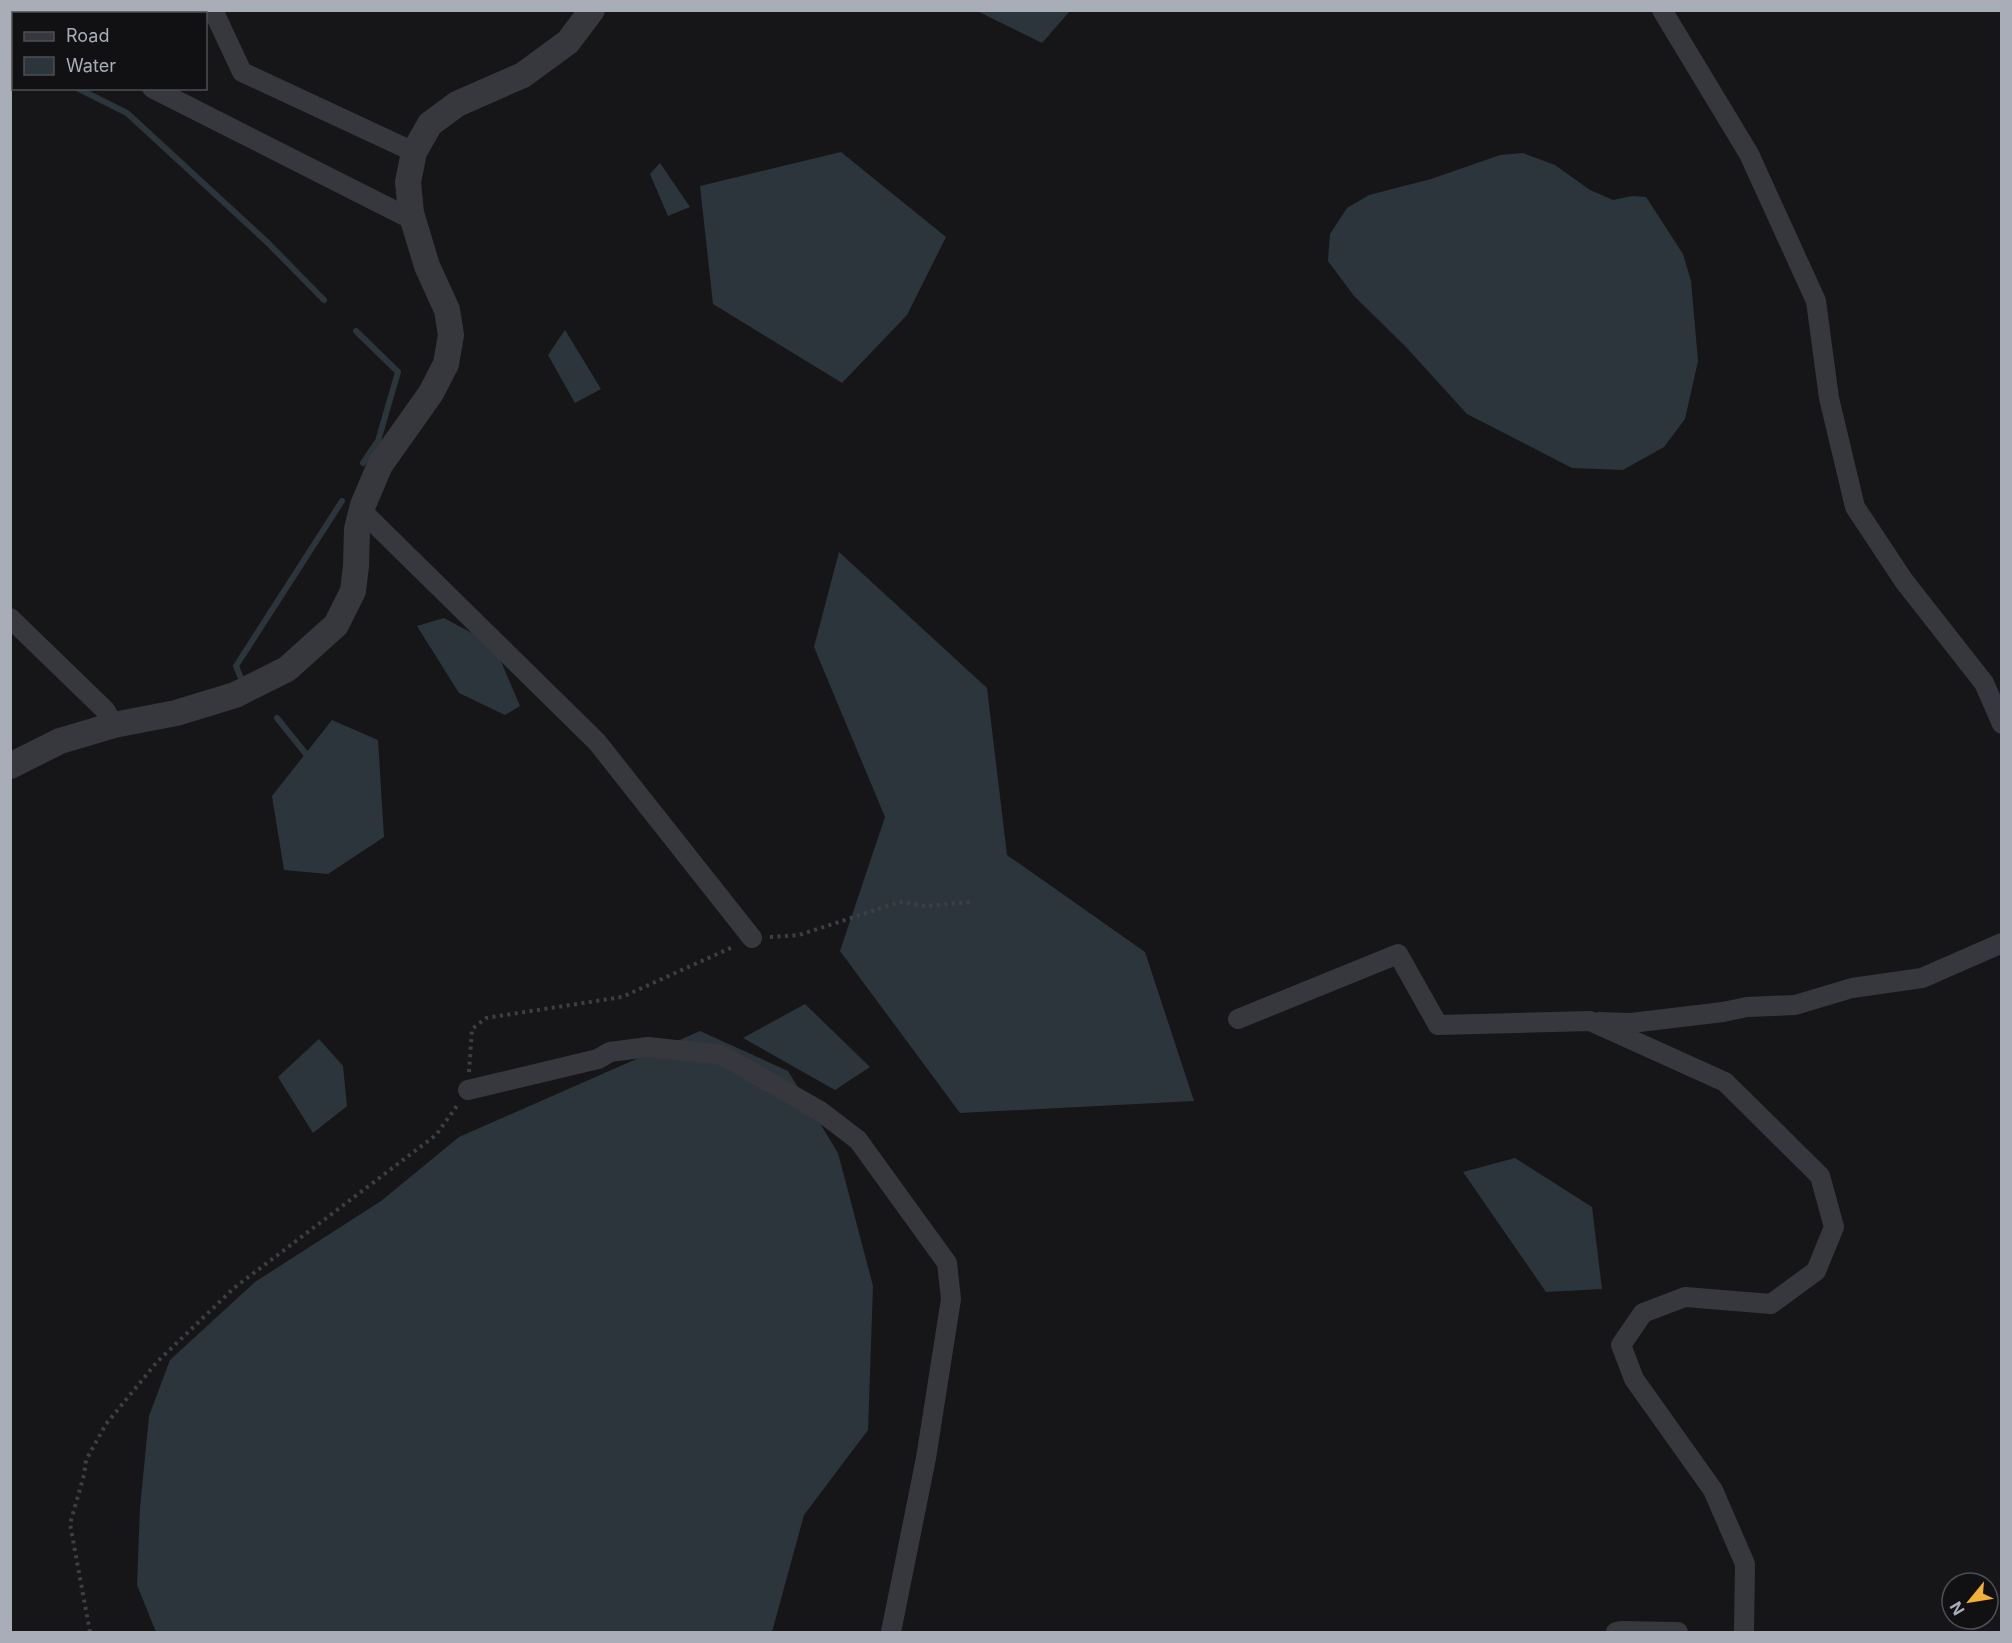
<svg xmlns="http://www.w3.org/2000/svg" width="2012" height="1643" font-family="Inter,sans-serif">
<rect width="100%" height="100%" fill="#161618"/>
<g fill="#2c353c">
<polygon points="977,11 1070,11 1042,43"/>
<polygon points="841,152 946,237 907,315 842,383 713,304 700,186"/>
<polygon points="1523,153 1555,165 1590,190 1613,200 1632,196 1646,197 1683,254 1691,281 1698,361 1685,419 1664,447 1623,470 1572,468 1467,414 1405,346 1354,296 1328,261 1330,234 1347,208 1369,195 1431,179 1500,155"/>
<polygon points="660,163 690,207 668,216 650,174"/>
<polygon points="565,330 601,389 575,403 548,355"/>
<polygon points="839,552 987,688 1007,855 1145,952 1194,1101 960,1113 840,951 885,817 814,647"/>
<polygon points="444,618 494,645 520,706 505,715 459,693 417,626"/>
<polygon points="332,720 378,740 384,837 328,874 284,870 272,796"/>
<polygon points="805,1004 870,1067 835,1090 743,1038"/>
<polygon points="700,1031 788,1071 838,1153 873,1286 868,1430 804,1515 772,1632 156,1632 137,1585 140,1508 149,1416 170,1360 255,1282 381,1201 459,1137"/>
<polygon points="319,1039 343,1066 347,1106 313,1133 278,1077"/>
<polygon points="1515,1158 1592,1207 1602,1289 1546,1292 1463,1172"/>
</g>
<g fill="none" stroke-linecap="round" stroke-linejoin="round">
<g stroke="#2c353c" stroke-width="6">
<polyline points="10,55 14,56"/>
<polyline points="77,88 127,113 268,243 324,300"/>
<polyline points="356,331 398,372 378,441 363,463"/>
<polyline points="240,676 236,666 342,501"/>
<polyline points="277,718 310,759"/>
</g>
<g stroke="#3d3f44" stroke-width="4" stroke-dasharray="3 4.5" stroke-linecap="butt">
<polyline points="770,937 799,935 900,902 925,906 971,902"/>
<polyline points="469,1072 472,1029 486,1018 622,997 735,946"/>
<polyline points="90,1632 70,1524 84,1475 86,1460 106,1424 157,1362 234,1288 436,1135 459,1103"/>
</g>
<g stroke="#37383d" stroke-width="20">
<polyline points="213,10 242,72 414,152"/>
<polyline points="1662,10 1749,154 1816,301 1829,398 1855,507 1904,581 1984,683 2002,724"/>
<polyline points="10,14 14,15"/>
<polyline points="152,88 413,220"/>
<polyline points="362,511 597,742 752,938"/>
<polyline points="10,618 105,710 114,725"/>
<polyline points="1238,1019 1398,954 1438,1025 1590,1021 1725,1082 1820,1176 1834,1227 1816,1271 1771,1304 1685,1297 1643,1313 1621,1345 1634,1379 1713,1490 1745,1564 1744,1632"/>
<polyline points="1599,1022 1631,1023 1723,1012 1747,1007 1795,1005 1852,988 1922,978 2002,943"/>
<polyline points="468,1090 598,1059 610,1052 648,1047 722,1055 820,1111 858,1140 947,1263 951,1299 926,1458 891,1632"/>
<polyline points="1616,1632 1621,1631 1678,1632"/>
</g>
<polyline stroke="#37383d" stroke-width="26" points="10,766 60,741 114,725 176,713 235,695 287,669 336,625 353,591 356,566 357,529 363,505 380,465 431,393 446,364 451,335 447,310 427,266 411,213 408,182 414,152 430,124 457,104 523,75 568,42 592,10"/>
</g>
<rect width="2012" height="1643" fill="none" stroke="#a8adb8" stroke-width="24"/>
<rect x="12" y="12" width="195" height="78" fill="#111113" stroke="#4d4f55" stroke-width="1.5"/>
<rect x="24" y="32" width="30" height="9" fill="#37383d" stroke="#4d4f55" stroke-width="1.5"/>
<text x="66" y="42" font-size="18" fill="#a8adb8">Road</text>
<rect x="24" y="57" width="30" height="18" fill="#2c353c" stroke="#4d4f55" stroke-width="1.5"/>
<text x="66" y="72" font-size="18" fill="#a8adb8">Water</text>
<g transform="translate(1970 1601) rotate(240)"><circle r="28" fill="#111113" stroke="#4d4f55" stroke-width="1.5"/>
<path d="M0-4.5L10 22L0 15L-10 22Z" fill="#f2b134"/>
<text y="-9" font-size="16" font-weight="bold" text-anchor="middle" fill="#a8adb8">N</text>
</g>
</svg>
